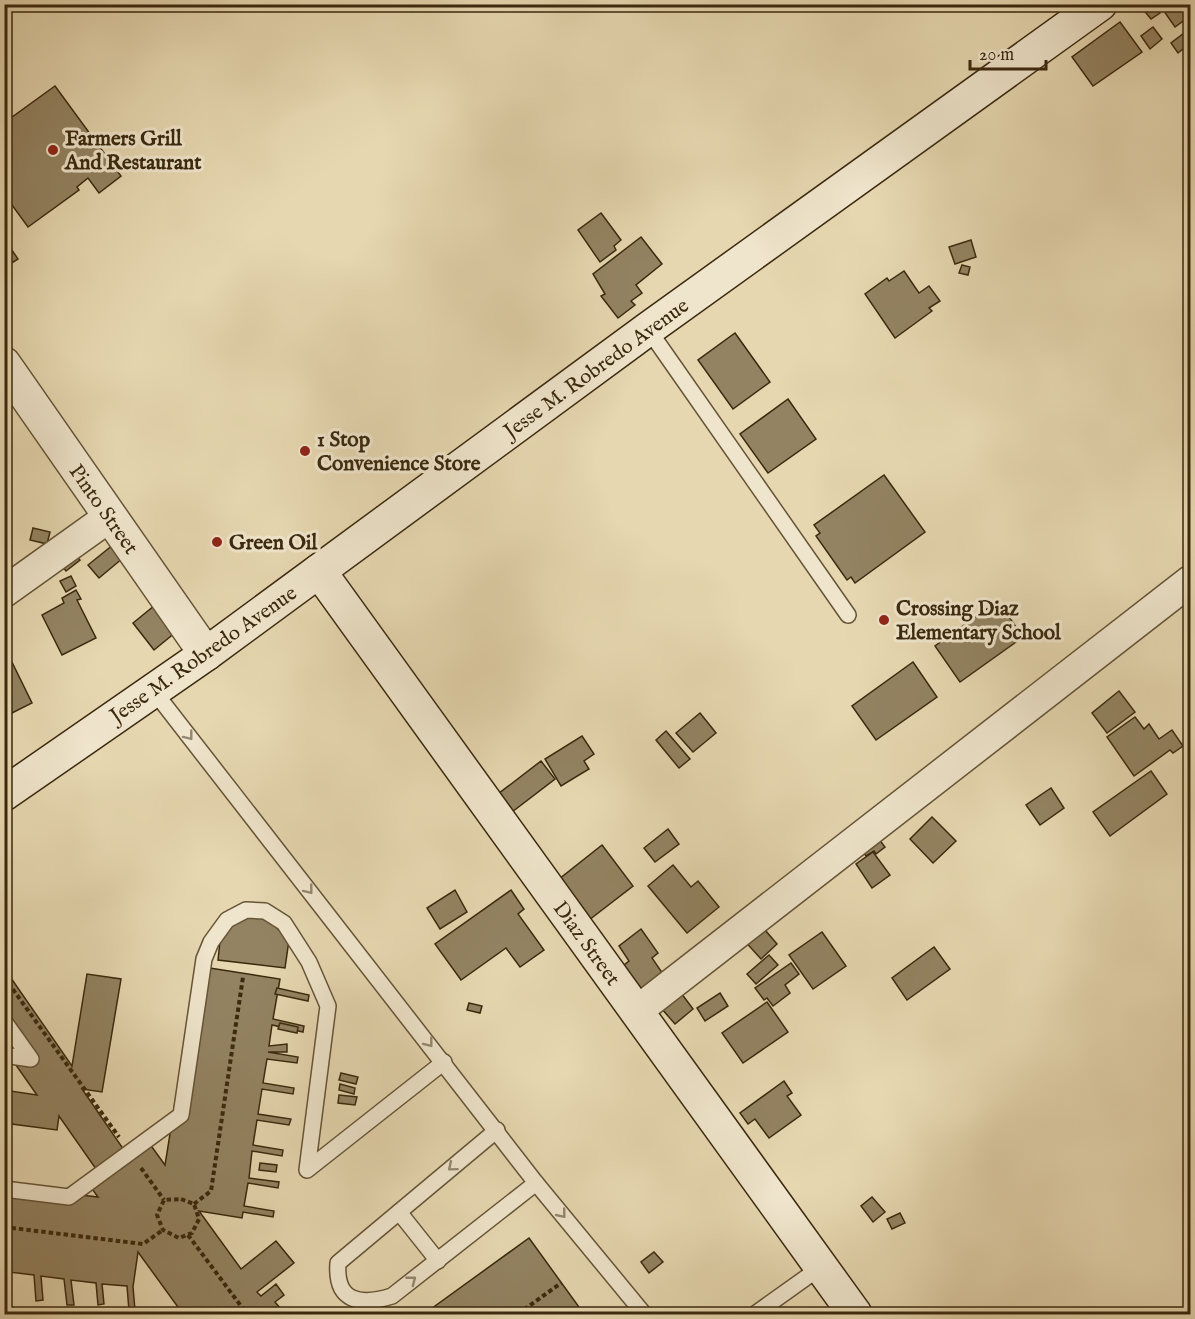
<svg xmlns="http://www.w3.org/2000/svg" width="1195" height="1319" font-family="'IM FELL English',serif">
<rect width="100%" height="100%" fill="#e6d7b0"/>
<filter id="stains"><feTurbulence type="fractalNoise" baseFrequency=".00333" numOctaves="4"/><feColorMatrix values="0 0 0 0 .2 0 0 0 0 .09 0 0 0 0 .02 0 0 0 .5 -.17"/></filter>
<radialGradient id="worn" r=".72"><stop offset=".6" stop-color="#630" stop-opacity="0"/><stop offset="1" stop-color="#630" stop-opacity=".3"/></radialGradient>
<g fill="#938362" stroke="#3a290e" stroke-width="1.5">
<polygon points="1146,4 1155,4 1160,13 1151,19 1142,8"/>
<polygon points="1159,4 1190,4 1190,16 1175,27"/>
<polygon points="1120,22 1142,52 1093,86 1072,57"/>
<polygon points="1153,27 1162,39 1150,49 1141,36"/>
<polygon points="1184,33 1190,43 1178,53 1171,43"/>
<polygon points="55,86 121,176 99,193 88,178 77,187 79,190 28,227 4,194 4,123"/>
<polygon points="601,213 621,240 614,246 616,250 600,262 578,230"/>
<polygon points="641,237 662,264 636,285 642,293 631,301 635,305 618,318 601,296 605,294 593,274"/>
<polygon points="971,240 976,257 955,264 949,247"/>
<polygon points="7,243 18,259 4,268 4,245"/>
<polygon points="962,265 970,267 968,275 959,273"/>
<polygon points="904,271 919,293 929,286 940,301 929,308 932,311 895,338 865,294 887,278 889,281"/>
<polygon points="735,333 770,382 733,409 698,360"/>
<polygon points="788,399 816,439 768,473 740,434"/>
<polygon points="884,475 925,532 855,583 851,577 847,580 816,536 820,533 814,525"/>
<polygon points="33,528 50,532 47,544 30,540"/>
<polygon points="119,540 129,553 99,578 88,565"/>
<polygon points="70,547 80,560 66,571 56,558"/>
<polygon points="71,576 76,586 66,592 60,581"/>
<polygon points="76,590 81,599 77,600 96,638 62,655 42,615 64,603 62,598"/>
<polygon points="998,601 1023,637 960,682 935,646"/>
<polygon points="154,606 182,627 154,650 133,623"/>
<polygon points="6,650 32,703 4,717 4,651"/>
<polygon points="913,662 937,697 876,740 852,706"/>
<polygon points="1119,691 1135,712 1107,733 1092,713"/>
<polygon points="700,713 716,733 693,752 676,733"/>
<polygon points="1135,717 1144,729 1149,724 1159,739 1172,730 1183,746 1173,753 1170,750 1134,776 1107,737"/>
<polygon points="666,731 690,759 679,768 656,740"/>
<polygon points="582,736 594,754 584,761 589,769 561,786 545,759"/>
<polygon points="541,761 555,779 512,812 498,794"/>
<polygon points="1151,771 1167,794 1110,836 1093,812"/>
<polygon points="1051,788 1064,808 1040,825 1026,805"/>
<polygon points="932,817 956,841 933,863 910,839"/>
<polygon points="668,829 679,844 655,862 644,848"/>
<polygon points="875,834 885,847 876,854 874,851 866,856 859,846"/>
<polygon points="602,845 633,886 589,920 558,880"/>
<polygon points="873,852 890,875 872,888 856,864"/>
<polygon points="673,865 691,887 698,881 719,907 687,933 648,886"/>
<polygon points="455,890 467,912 440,929 427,908"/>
<polygon points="511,890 524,909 518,914 544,950 520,967 506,948 461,980 435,944"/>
<polygon points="245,917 268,919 289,940 285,968 218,960 221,932"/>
<polygon points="759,923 777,944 761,959 742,938"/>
<polygon points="641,929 658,953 652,958 663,974 641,990 624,965 629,961 619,946"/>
<polygon points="822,932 846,966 813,989 789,955"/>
<polygon points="934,947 950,969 907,1000 892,978"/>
<polygon points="769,955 778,965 756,984 747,974"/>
<polygon points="791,963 799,974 785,985 790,993 773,1006 767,998 764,1000 755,988"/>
<polygon points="197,966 280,979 273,1019 304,1026 303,1032 272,1025 269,1046 287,1044 287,1052 268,1052 298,1057 297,1063 267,1059 263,1083 294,1088 293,1094 262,1089 258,1114 291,1119 289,1125 257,1120 253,1145 283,1150 282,1156 252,1151 249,1178 279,1182 278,1188 248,1183 244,1206 274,1211 273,1217 243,1212 242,1218 199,1211 241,1269 276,1241 294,1263 257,1292 261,1296 276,1284 284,1295 275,1302 280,1308 274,1314 183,1314 138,1252 133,1287 135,1310 129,1311 127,1286 102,1284 104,1304 98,1305 96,1283 71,1280 74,1305 67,1305 64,1279 41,1276 43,1300 36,1301 34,1275 9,1272 11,1294 4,1295 4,1186 98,1197 85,1179 144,1136 165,1165"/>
<polygon points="4,968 72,1066 87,974 121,979 102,1092 82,1089 124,1150 96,1169 59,1116 57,1130 4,1123 4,1090 37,1095 4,1048"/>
<polygon points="277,988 309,995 308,1001 275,994"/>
<polygon points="681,993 693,1009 675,1024 662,1009"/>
<polygon points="720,993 728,1006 705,1021 697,1008"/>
<polygon points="767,1002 788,1032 743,1063 722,1033"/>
<polygon points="469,1003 482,1006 480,1013 467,1010"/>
<polygon points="280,1023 298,1027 297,1033 278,1029"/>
<polygon points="341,1073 358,1077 356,1084 339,1080"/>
<polygon points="784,1081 792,1093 787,1096 801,1115 769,1138 755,1119 748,1124 740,1113"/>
<polygon points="340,1084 355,1088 354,1094 339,1090"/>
<polygon points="339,1095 357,1097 355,1105 338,1103"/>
<polygon points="260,1163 277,1165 276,1172 259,1170"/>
<polygon points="872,1197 885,1212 873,1222 861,1206"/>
<polygon points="900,1213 905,1223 892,1229 887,1219"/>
<polygon points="529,1238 584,1314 424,1314"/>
<polygon points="654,1252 663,1262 649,1273 641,1262"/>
</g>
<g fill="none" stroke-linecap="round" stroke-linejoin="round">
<g stroke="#655436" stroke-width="18">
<g id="service">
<polyline points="648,329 848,615"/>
<polyline points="153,690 536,1183 644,1314"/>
<polyline points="4,1021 31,1059 4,1055"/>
<path d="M497,1130L338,1263C335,1302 360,1306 392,1296L536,1183"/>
<polyline points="4,1189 69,1197 181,1115 204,959 211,942 227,920 246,910 265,911 284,923 309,962 328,1006 307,1170 444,1062"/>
<polyline points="399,1212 438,1261"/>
<polyline points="755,1314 821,1267"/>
</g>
</g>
<g stroke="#655436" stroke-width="33">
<g id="minor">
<polyline points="4,592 109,517"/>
<polyline points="637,1011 1190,581"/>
</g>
</g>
<g stroke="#655436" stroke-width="36">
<polyline id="tertiary" points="4,364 206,654"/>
</g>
<g stroke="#3a290e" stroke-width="36">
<g id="secondary">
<polyline points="319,571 855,1314"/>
<polyline points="4,794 206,654 648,329 1100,4"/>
</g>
</g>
<g stroke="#3a290e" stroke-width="4" stroke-dasharray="4.5 3" stroke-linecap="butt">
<polyline points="4,977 119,1137"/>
<polyline points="141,1168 164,1200"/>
<polygon points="181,1199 194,1204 199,1219 192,1233 179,1238 163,1230 157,1215 164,1200"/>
<polyline points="194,1204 211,1191 243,977"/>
<polyline points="4,1227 143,1244 163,1230"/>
<polyline points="188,1235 247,1314"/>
<polyline points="518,1314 561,1283"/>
</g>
<use href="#service" stroke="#efe5cc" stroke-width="15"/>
<use href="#minor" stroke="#efe5cc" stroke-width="30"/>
<use href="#tertiary" stroke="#efe5cc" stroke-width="33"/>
<use href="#secondary" stroke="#efe5cc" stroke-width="33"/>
</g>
<defs><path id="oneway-chevron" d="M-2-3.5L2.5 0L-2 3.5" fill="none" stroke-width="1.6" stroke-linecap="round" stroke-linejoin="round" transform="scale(1.5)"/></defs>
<g stroke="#94876d">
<use href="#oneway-chevron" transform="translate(189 736) rotate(52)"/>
<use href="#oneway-chevron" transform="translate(309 890) rotate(52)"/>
<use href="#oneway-chevron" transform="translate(429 1043) rotate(52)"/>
<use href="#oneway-chevron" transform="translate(452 1167) rotate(140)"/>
<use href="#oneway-chevron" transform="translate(562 1214) rotate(51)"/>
<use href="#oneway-chevron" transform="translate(412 1280) rotate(-38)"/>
</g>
<g fill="#8f2418" stroke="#efe5cc" stroke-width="2">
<circle cx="53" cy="150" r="6"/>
<circle cx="305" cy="451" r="6"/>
<circle cx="217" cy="542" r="6"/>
<circle cx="884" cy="620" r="6"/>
</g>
<g text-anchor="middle" stroke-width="6" stroke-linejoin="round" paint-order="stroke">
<g font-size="21" font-weight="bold" fill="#3a290e" stroke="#efe5cc" text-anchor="start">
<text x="65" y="145">Farmers Grill<tspan x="65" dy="24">And Restaurant</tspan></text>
<text x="317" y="446">1 Stop<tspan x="317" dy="24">Convenience Store</tspan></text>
<text x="229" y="549">Green Oil</text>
<text x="896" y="615">Crossing Diaz<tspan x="896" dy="24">Elementary School</tspan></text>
</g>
<g font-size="21" fill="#3a290e" stroke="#efe5cc">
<text transform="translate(596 368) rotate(-36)" y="7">Jesse M. Robredo Avenue</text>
<text transform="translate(104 509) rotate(55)" y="7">Pinto Street</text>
<text transform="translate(203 654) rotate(-35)" y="7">Jesse M. Robredo Avenue</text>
<text transform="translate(587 943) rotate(54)" y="7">Diaz Street</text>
</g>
</g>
<rect width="1195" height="1319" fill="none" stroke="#e6d7b0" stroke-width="24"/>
<rect x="6" y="6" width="1183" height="1307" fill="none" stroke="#3a290e" stroke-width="3"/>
<rect x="12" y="12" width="1171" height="1295" fill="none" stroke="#3a290e" stroke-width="1.5"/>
<path d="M970 60v9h76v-9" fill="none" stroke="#3a290e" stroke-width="3"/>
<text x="979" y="60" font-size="18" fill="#3a290e" stroke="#efe5cc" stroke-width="4.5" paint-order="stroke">20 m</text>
<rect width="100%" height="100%" filter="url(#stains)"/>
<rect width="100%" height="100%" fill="url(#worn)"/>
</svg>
